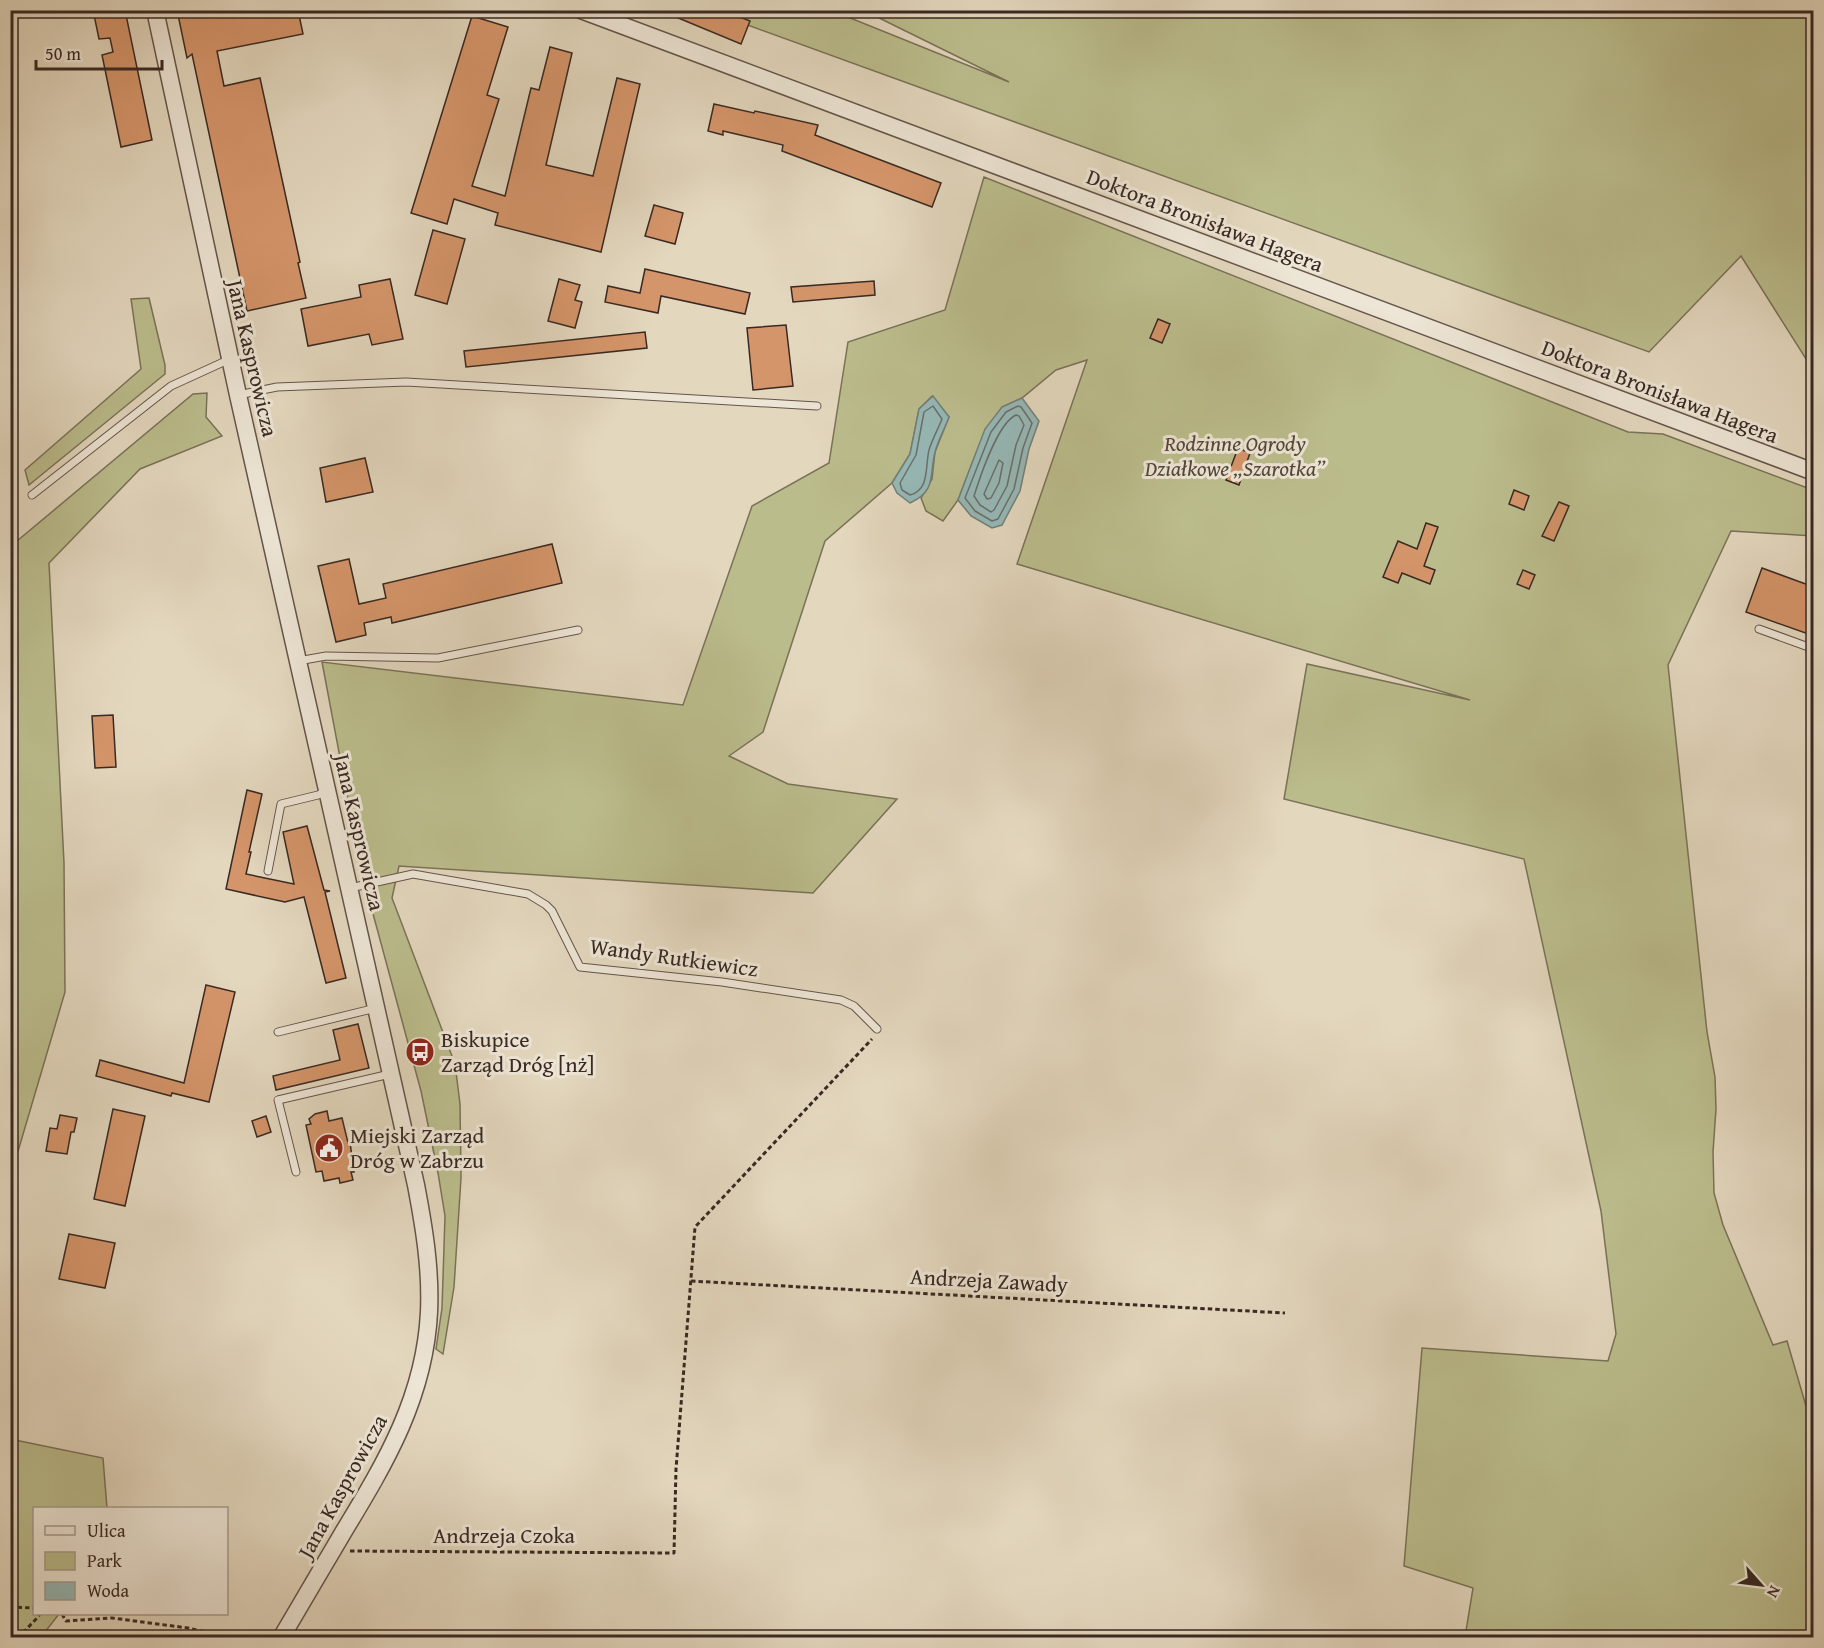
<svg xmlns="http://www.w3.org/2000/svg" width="1824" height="1648" font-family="'Gentium Book Plus',serif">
<rect width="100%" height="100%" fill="#e3d7be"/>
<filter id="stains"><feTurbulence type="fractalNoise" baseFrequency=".00333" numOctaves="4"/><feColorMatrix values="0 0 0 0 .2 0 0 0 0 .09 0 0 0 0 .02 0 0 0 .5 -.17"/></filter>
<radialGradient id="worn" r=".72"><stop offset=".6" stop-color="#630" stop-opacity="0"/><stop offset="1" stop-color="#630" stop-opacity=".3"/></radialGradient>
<g fill="#bbbc8c" stroke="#7a7258" stroke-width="1.5">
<polygon points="709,11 833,11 1009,82 865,11 1813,11 1813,370 1741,256 1649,352"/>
<polygon points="984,177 1628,432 1663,434 1813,490 1813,536 1731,531 1668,665 1707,1032 1715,1077 1716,1109 1713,1152 1714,1193 1723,1225 1773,1345 1787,1341 1806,1406 1813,1419 1813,1637 1465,1637 1473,1588 1404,1566 1422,1348 1608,1361 1616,1334 1601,1211 1524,859 1284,799 1307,664 1470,700 1017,564 1087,360 1056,370 1022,398 1002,407 976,453 958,500 943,521 926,511 921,498 932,479 935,452 949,417 932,396 919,409 910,454 892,483 825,541 763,732 729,756 788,784 897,799 813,893 399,866 392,898 455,1064 460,1104 461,1178 454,1287 443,1354 436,1349 442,1308 445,1216 438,1173 421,1091 372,910 355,837 322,662 683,705 752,506 829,463 848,342 945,310"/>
<polygon points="149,298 165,365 165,374 29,485 25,470 141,369 131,299"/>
<polygon points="207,393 206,417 222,436 140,469 49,563 64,863 65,992 11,1175 11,546 193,394"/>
<polygon points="10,1439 103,1458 107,1508 34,1508 34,1614 59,1614 41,1637 11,1637"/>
</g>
<g fill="#96b8b6" stroke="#717f7b" stroke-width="1.5">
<path d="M933,396L949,417C945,428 938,440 935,452C929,475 937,491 910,503L897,493L892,483L910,454L919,409Z"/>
<polygon points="1022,398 1039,421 1029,449 1020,491 1002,525 992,528 971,516 958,500 985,429 1002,407"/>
</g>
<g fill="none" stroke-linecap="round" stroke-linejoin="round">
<g stroke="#68706c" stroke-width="1.5">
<path d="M933,406L942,419C938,429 932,440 929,450C925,466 930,490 910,495L902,490L900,483L916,455L924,412Z"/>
<polygon points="1018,406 1021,407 1032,423 1023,448 1014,489 998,519 992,521 975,511 965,498 991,432 1006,412"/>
<path d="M1016,415L1019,416L1024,425L1016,445L1007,486L994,510L991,512L980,505L974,496C980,477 998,423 1016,415Z"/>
<polygon points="999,460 1003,463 999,483 991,498 987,499 984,494"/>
</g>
</g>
<g fill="#d5956a" stroke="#392923" stroke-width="1.5">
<polygon points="93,10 125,10 152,140 121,147 102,55 113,52 110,38 99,39"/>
<polygon points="177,10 298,10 303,34 217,51 224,86 260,78 300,262 298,263 306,298 247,311 192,54 187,58"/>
<polygon points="659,10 722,10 750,21 741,44"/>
<polygon points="472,16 508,27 487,95 499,99 472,186 505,196 531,88 539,90 550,47 572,53 546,165 593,176 617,78 640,84 601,252 495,225 498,213 454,199 447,224 411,213"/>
<polygon points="714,104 754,113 755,111 818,125 815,135 941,183 932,207 782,151 783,145 723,131 723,135 708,131"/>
<polygon points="654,205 683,213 675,244 645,236"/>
<polygon points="433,230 465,239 447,304 415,295"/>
<polygon points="645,269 750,293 745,314 661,296 658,313 605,302 608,286 640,293"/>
<polygon points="390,279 403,339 372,345 369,334 308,346 301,309 361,297 359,285"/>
<polygon points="559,279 580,285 575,300 582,302 575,328 548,321"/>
<polygon points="874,281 875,295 793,302 791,287"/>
<polygon points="1158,319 1170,324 1162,343 1150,338"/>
<polygon points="786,325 793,386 753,390 747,328"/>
<polygon points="645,332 647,348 466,367 464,351"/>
<polygon points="1238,448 1250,453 1239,485 1226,480"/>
<polygon points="365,458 373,492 326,502 320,468"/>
<polygon points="1514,490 1529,496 1524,510 1509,504"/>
<polygon points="1559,502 1569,506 1554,541 1542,536"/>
<polygon points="1426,523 1438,527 1424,566 1435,570 1430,584 1402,573 1398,583 1383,577 1398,541 1417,549"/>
<polygon points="552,544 562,583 392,623 391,617 364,623 366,635 336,642 318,566 349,559 359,604 386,598 383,584"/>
<polygon points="1762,568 1814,587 1814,636 1746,612"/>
<polygon points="1523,570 1535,575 1529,589 1517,584"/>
<polygon points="113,715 116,767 95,768 92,716"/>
<polygon points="247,790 262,794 249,852 251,852 246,874 294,884 283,832 307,826 324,890 330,891 325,892 346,978 326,983 304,897 285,902 226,889"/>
<polygon points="206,985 235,992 209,1102 172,1093 171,1096 96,1076 100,1060 184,1083"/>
<polygon points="358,1024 369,1068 276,1090 273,1076 340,1060 333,1030"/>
<polygon points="113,1109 145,1116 125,1206 94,1199"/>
<polygon points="327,1111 329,1121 342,1118 348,1143 350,1142 354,1172 351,1172 353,1180 340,1183 339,1178 324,1181 322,1171 316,1172 306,1125 311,1124 309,1119 315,1114"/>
<polygon points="60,1115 77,1118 74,1132 71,1132 67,1154 46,1151 50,1128 57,1129"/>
<polygon points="266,1116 271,1132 257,1137 252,1121"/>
<polygon points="69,1234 115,1243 105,1288 59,1279"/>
</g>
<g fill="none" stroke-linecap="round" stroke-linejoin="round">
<g stroke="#64544a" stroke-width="9">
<g id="service">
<polyline points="238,395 277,387 406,382 817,406"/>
<polyline points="32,495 171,386 230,359"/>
<polyline points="1759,629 1814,649"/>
<polyline points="298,661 326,656 438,658 578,630"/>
<polyline points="268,871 281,804 318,795 327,791"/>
<polyline points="350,888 413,874 528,894 546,905 552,911 580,967 722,982 841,1000 854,1006 877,1029"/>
<polyline points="278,1032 376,1008"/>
<polyline points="296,1172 278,1100 390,1074"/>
</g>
</g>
<g stroke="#64544a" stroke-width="19">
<g id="tertiary">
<path d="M155,10L238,395L416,1185C424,1227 431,1269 429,1312C425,1396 386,1462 344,1531C323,1567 302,1602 281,1638"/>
<polyline points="581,10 1814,472"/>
</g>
</g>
<g stroke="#392923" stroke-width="3" stroke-dasharray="4.5 3" stroke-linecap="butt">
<polyline points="691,1281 1285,1313"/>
<polyline points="350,1551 674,1553 676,1469 695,1227 872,1039"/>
<polyline points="10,1607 34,1608"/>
<polyline points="62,1614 66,1621 112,1618 188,1628 232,1638"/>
<polyline points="18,1638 37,1618 40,1614"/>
</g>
<use href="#service" stroke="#ede5d5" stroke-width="7"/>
<use href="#tertiary" stroke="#ede5d5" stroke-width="16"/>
</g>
<defs>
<g id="bus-disc" transform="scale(1.5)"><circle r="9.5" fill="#8f2418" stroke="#ede5d5"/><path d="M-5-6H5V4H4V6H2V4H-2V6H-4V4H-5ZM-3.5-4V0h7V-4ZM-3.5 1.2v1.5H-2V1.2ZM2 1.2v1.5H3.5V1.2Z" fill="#fff"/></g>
<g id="civic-disc" transform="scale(1.5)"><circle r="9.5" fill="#8f2418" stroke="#ede5d5"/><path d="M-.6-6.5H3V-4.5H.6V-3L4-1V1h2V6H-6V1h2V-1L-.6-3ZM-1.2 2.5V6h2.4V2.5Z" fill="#fff"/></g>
</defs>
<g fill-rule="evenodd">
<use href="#bus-disc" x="420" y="1052"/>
<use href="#civic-disc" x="329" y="1148"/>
</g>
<g text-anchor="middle" stroke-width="6" stroke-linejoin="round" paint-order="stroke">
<g font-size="22" fill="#392923" stroke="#ede5d5">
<text transform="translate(1205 220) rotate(21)" y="8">Doktora Bronisława Hagera</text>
<text transform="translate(253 358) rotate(77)" y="8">Jana Kasprowicza</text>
<text transform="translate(1660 391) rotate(21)" y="8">Doktora Bronisława Hagera</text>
<text transform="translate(360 832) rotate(77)" y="8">Jana Kasprowicza</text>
<text transform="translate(674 957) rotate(8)" y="8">Wandy Rutkiewicz</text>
<text transform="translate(989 1280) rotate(3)" y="8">Andrzeja Zawady</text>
<text transform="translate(342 1486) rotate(-61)" y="8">Jana Kasprowicza</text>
<text x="504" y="1543">Andrzeja Czoka</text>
</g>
<g font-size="22" font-style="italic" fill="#534638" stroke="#ede5d5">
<text x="1235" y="451">Rodzinne Ogrody<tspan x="1235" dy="25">Działkowe „Szarotka”</tspan></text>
</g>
<g font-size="22" fill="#392923" stroke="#ede5d5" text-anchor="start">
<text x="441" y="1047">Biskupice<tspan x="441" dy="25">Zarząd Dróg [nż]</tspan></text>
<text x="350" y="1143">Miejski Zarząd<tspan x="350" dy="25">Dróg w Zabrzu</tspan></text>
</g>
</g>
<rect width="1824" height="1648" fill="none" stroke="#e3d7be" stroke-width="36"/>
<rect x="12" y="12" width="1800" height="1624" fill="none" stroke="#392923" stroke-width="3"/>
<rect x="18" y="18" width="1788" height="1612" fill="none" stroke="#392923" stroke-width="1.5"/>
<rect x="33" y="1507" width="195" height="108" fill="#ede5d5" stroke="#a59a8e" stroke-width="1.5"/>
<rect x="45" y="1526" width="30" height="9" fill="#ede5d5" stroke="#a59a8e" stroke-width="1.5"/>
<text x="87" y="1537" font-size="18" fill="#392923">Ulica</text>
<rect x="45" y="1552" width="30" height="18" fill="#bbbc8c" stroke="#a59a8e" stroke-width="1.5"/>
<text x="87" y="1567" font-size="18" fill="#392923">Park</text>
<rect x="45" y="1582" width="30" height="18" fill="#96b8b6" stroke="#a59a8e" stroke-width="1.5"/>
<text x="87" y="1597" font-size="18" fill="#392923">Woda</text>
<g transform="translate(1761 1585) rotate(118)" stroke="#ede5d5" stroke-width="4.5" paint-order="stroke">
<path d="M0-4.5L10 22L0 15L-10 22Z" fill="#392923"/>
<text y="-9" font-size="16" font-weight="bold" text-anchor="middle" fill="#392923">N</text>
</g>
<path d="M36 60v9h126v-9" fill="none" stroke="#392923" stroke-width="3"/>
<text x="45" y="60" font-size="18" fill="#392923" stroke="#ede5d5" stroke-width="4.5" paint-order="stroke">50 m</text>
<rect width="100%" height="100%" filter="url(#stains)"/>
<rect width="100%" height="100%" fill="url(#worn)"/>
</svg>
